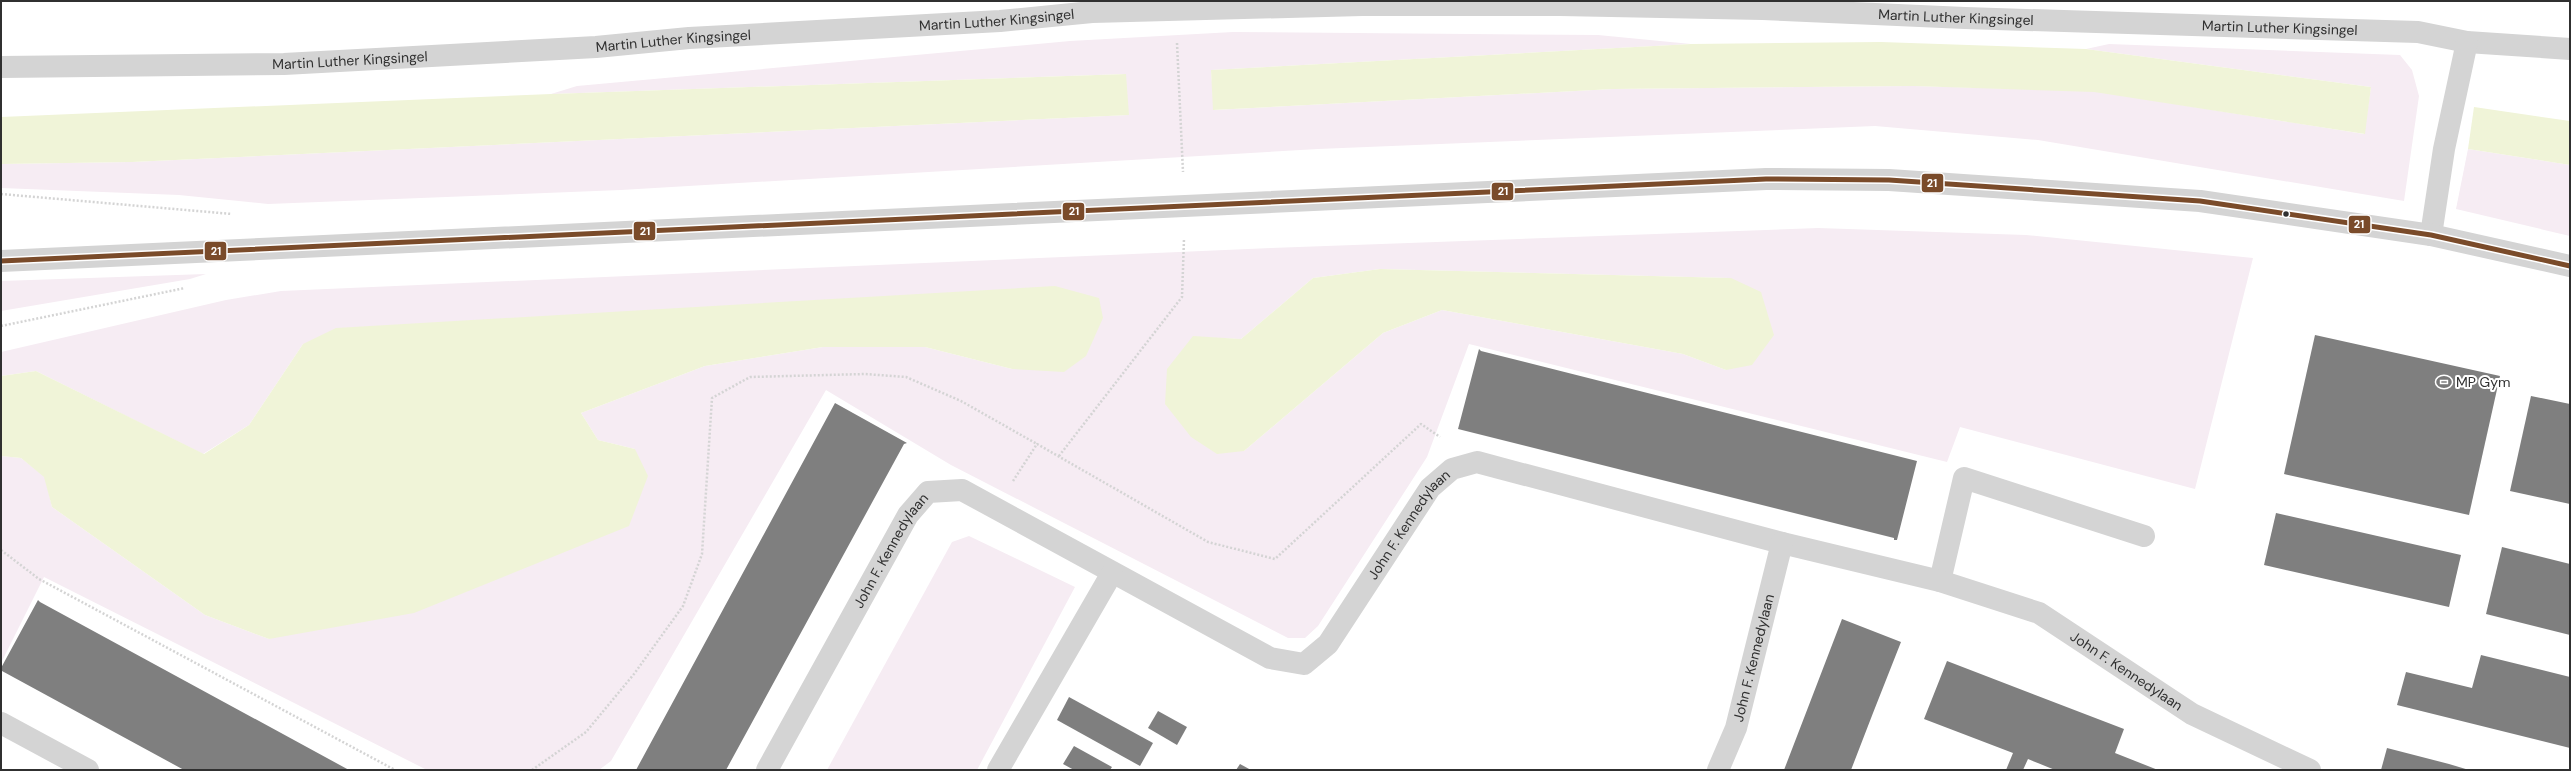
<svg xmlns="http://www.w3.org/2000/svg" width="2571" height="771" font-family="'DM Sans',sans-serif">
<rect width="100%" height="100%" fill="#fff"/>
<g fill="#f6ecf3" fill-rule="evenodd">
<polygon points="1233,32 1598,35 1691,44 1211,70 1214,110 1613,89 1913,86 2094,91 2364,134 2371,87 2086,49 2109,44 2400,55 2412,70 2419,96 2404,201 2038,140 1875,126 1318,149 621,190 268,204 179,195 1,188 1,164 132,162 1128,115 1125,74 551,94 577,86 1070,41"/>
<polygon points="2468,149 2570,165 2570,236 2456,209"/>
<path d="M1818,228L2026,235L2253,258L2195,489L1960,427L1947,462L1469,344L1427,457L1318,626L1305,638H1288L951,465L826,390L611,761L599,770H427L44,577L1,663V456L21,458L45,477L52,507L205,615L269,639L635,449L598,440L581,413L705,366L823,347H925L1012,369L1103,318L303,344L249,425L203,454L36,371L1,376V352L226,300L281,291L1271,248ZM1380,269L1730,278L1726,370L1683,354L1442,310L1383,333L1244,451L1193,337L1241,339L1313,278Z"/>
<polygon points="206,274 190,279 1,311 1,281"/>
<polygon points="969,536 1075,587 977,770 827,770 952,542"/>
</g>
<g fill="#f0f4d8">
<polygon points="1881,42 2086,49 2371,87 2365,134 2094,92 1913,86 1613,89 1213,110 1211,70 1691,44"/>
<polygon points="1126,74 1129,115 132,162 1,164 1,117 551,94"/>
<polygon points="2474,107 2570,121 2570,165 2468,149"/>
<polygon points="1380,269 1731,278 1761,292 1774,335 1752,365 1726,370 1683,354 1442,310 1383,333 1244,451 1217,454 1191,437 1165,404 1167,369 1193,336 1241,339 1313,278"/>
<polygon points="1055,286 1099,298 1103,318 1086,356 1064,372 1012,369 925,347 823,347 705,366 581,413 598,440 635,449 648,476 629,526 414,613 269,639 205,615 52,507 44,477 21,458 1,456 1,376 36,371 204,454 249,425 303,344 336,328"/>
</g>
<g fill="#7f7f7f">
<polygon points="2315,335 2500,376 2469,515 2284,474"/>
<polygon points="1479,349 1481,351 1917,461 1897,540 1894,540 1894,538 1458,429"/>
<polygon points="2531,396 2570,404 2570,504 2510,491"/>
<polygon points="835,403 907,443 904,444 726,770 636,770"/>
<polygon points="2276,513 2461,555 2449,607 2264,565"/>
<polygon points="2502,547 2570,564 2570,635 2486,614"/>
<polygon points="38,600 40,602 349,770 184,770 2,671 1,675 1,668"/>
<polygon points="1842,619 1901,642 1873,713 1851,770 1784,770"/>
<polygon points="2481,655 2570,677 2570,748 2397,705 2406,672 2472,688"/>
<polygon points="1947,661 2124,729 2115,753 2158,770 2055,770 2028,759 2023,770 2006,770 2013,753 1924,719"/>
<polygon points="1069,697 1153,743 1140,766 1057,720"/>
<polygon points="1158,711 1187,727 1177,745 1148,728"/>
<polygon points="1074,746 1112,767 1110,770 1074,770 1063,764"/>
<polygon points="2387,748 2449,764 2469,770 2381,770"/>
<polygon points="1240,764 1251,770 1236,770"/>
</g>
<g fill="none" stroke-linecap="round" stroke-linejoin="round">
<g stroke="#d4d4d4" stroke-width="2.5" stroke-dasharray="2 2" stroke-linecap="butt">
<polyline points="1177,43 1183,172"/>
<polyline points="1,194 232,214"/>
<polyline points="1,326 185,288"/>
<polyline points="1059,456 1182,297 1184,239"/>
<polyline points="1013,481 1037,444 1208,542 1275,559 1421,424 1440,437"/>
<polyline points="1,550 39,579 395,770"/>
<polyline points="532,770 586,732 634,674 683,606 702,554 712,398 750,377 865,374 906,377 961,401 1037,444"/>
</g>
<g stroke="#d4d4d4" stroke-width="22">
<path id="s1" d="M1,67L284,64L596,47L689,38L1000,21L1092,12L1362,5H1560L1763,9L1965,18L2418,32L2467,42L2570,49"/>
<polyline points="2431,235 2444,149 2467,42"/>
<polyline points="1,261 1766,179 1889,180 2200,201 2431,235 2570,266"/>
<polyline points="1940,581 1964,478 2144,536"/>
<polyline points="1,723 88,770"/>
<path id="s2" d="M767,770L908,515L928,492L962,490L1270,658L1304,664L1328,644L1430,488L1452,469L1477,462L1782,543L1940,581L2039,613L2192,714L2310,770"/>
<polyline points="998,770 1112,573"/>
<path id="s3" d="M1718,770L1736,728L1782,543"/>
</g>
<g stroke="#fff" stroke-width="8">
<polyline id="bus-1" points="1,261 1766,179 1889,180 2200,201 2431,235 2570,266"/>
</g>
<use href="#bus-1" stroke="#7a4b2a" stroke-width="5"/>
</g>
<defs>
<g id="stadium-bare" transform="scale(1.2)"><path d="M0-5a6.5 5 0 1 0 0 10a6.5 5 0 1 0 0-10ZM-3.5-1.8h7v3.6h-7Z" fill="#787878" stroke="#fff" stroke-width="2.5" paint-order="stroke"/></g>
</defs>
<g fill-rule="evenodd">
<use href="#stadium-bare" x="2444" y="382"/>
</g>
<circle fill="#303030" stroke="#fff" stroke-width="1.5" cx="2286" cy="214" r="3.5"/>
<g text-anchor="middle" stroke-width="4" stroke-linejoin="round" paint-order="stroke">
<g font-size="14" fill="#303030" stroke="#fff">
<text dy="5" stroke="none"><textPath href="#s1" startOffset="1957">Martin Luther Kingsingel</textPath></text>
<text dy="5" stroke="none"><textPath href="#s1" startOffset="997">Martin Luther Kingsingel</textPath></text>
<text dy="5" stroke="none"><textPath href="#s1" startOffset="2281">Martin Luther Kingsingel</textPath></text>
<text dy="5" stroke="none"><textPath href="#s1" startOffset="673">Martin Luther Kingsingel</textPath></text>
<text dy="5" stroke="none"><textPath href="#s1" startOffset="349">Martin Luther Kingsingel</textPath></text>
<text dy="5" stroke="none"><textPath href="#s2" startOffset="917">John F. Kennedylaan</textPath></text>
<text dy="5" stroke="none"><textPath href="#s2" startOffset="252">John F. Kennedylaan</textPath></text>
<text dy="5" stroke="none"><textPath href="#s3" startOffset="118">John F. Kennedylaan</textPath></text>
<text dy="5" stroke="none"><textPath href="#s2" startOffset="1701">John F. Kennedylaan</textPath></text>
</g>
<g font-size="14" fill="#303030" stroke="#fff" text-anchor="start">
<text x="2456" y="387">MP Gym</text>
</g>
</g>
<g stroke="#fff" stroke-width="1.5">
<rect x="1921" y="173" width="23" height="20" rx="4" fill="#7a4b2a"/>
<rect x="1491" y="182" width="23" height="19" rx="4" fill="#7a4b2a"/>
<rect x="1062" y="202" width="23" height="19" rx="4" fill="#7a4b2a"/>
<rect x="2348" y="215" width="23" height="19" rx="4" fill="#7a4b2a"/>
<rect x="633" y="221" width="23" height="20" rx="4" fill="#7a4b2a"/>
<rect x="204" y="241" width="23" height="20" rx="4" fill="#7a4b2a"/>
</g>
<g font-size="11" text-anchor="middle" font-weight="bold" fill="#fff">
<text x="1932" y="187">21</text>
<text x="1503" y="195">21</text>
<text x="1074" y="215">21</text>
<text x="2359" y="228">21</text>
<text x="645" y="235">21</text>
<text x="216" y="255">21</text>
</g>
<rect width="2571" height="771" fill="none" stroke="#303030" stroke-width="4"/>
</svg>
